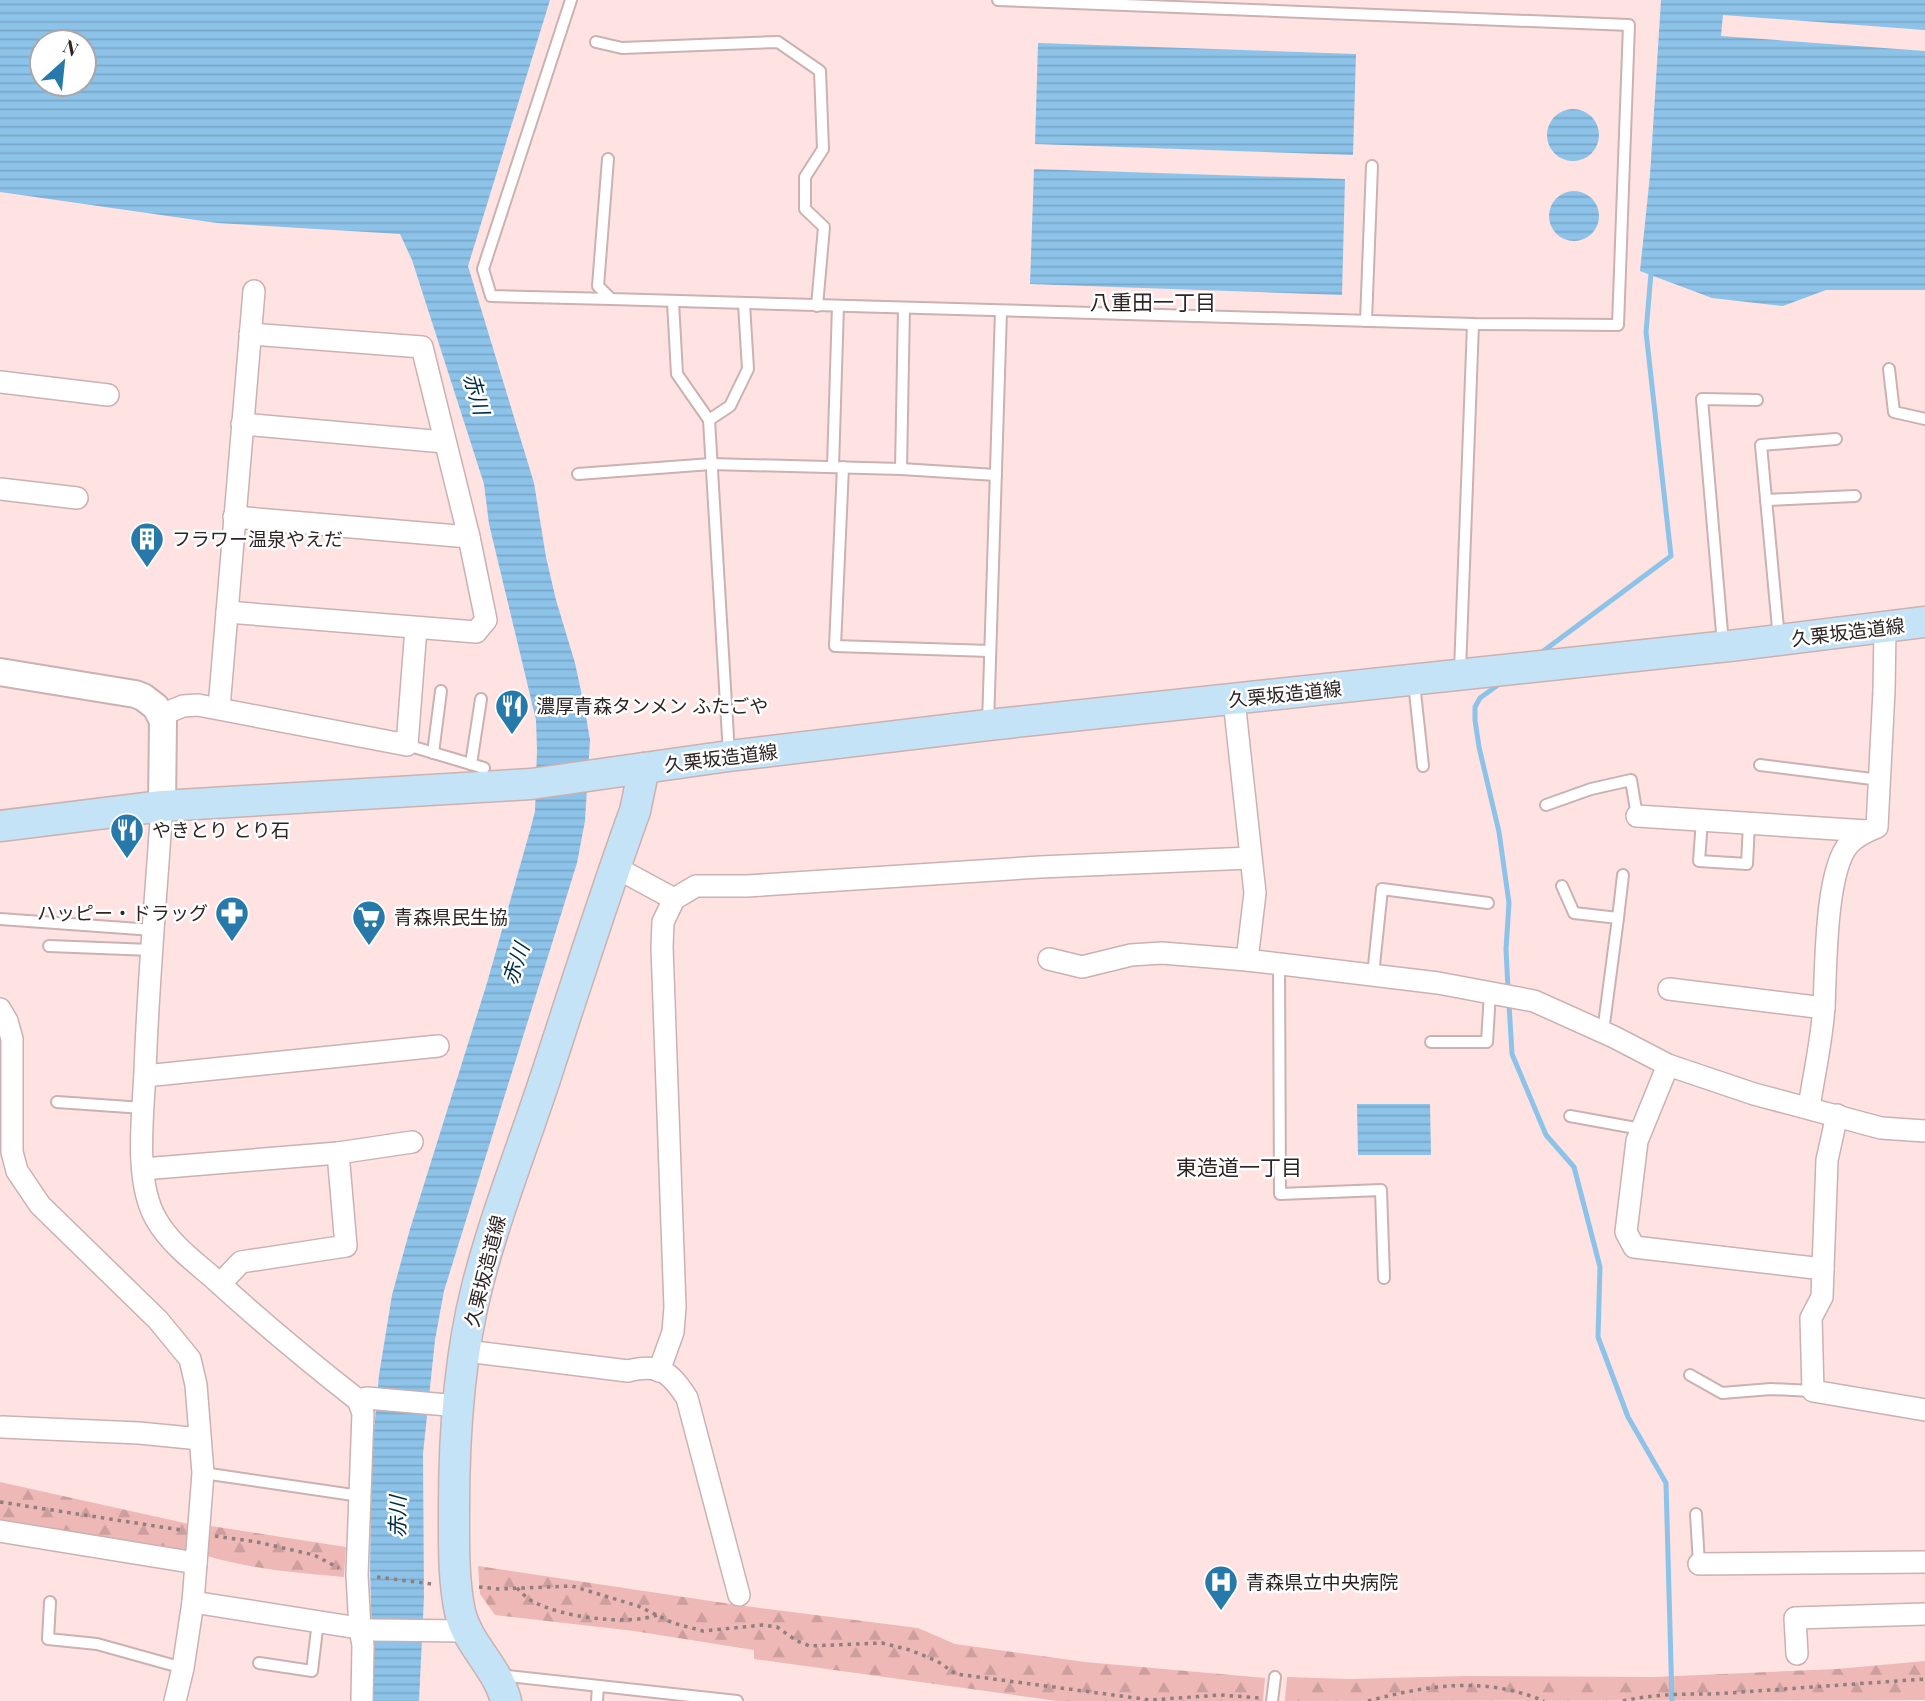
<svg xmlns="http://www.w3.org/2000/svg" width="1925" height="1701" font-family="'Playfair Display','Noto Sans JP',serif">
<defs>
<pattern id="forest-firs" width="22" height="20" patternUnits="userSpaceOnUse" patternTransform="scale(1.75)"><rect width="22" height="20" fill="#eeb8b7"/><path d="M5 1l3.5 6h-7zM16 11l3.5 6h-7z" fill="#cc9e9d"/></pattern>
<pattern id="water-rules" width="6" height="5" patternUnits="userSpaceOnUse" patternTransform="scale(1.75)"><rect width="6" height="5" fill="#8dc3e9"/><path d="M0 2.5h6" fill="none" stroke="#7aa7c8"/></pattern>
</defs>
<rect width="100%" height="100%" fill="#fee3e2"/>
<g fill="url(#forest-firs)">
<polygon points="0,1482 189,1524 186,1553 0,1523"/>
<path d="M211,1526L346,1547L344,1577C298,1573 251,1569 207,1556Z"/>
<polygon points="478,1566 737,1605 918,1628 955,1644 1085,1662 1265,1678 1263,1701 1057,1701 754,1659 754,1650 634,1631 495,1615 480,1594"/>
<polygon points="1925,1661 1925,1700 1285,1701 1287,1677 1349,1679 1467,1676 1654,1677 1837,1669"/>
</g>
<g fill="url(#water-rules)" fill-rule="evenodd">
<path d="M0,0H550L468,266L534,483L546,557L556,600L575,663L584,705L590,740L585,821L577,863L444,1291L435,1340L423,1454L424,1597L419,1701H370L372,1639L370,1569L372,1453L379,1375L392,1295L410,1229L487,983L531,827L535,811L537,750L536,720L489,524L484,484L412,260L400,234L217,223L0,192ZM42,42H84V84H42Z"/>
<polygon points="1661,0 1925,0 1925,290 1826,290 1783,306 1712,298 1640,271 1650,175"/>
<polygon points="1038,43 1356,54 1353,155 1035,144"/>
<circle cx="1573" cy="135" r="26"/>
<polygon points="1034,169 1345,179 1342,295 1030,284"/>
<circle cx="1574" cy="216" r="25"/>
<polygon points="1357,1104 1430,1104 1431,1155 1358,1155"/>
</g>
<polygon fill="#fee3e2" points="1723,15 1925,30 1925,51 1721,36"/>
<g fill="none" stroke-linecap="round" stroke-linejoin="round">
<g stroke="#8dc3e9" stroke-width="5">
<polyline points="1538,655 1671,556 1646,332 1651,273"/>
<polyline points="1502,682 1480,698 1475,707 1475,720 1479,747 1499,832 1509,903 1506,949 1508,989"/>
<polyline points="1509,1004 1512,1054 1546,1135 1574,1167 1600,1267 1598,1337 1628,1417 1666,1483 1672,1701"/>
</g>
<g stroke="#cbb1b1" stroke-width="14">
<g id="service">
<polyline points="571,0 483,269 491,296 611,299"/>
<polyline points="596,42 622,48 778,42 820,71 823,149 805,177 805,209 824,227 817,306"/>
<polyline points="608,159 598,286 611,299 1473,324 1618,325 1629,25 998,0"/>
<polyline points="673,302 677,374 709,420 729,754"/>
<polyline points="1366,321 1372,166"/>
<polyline points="1889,369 1894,412 1925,419"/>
<polyline points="709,420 730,406 748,369 744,304"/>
<polyline points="833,467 838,306"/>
<polyline points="843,467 835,646 990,651"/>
<polyline points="901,469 904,308"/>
<polyline points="578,474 711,464 901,469 996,475"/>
<polyline points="1766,500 1855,496"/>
<polyline points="1779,639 1761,445 1836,439"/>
<polyline points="1723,644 1702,399 1757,400"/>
<polyline points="1460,671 1473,324"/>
<polyline points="1414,683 1423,766"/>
<polyline points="988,724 1001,311"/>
<polyline points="407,745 484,768"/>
<polyline points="433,753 441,691"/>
<polyline points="471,764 481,699"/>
<polyline points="1760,765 1880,780"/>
<polyline points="1546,805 1591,789 1631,780 1637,816"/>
<polyline points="1702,820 1699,861 1747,864 1749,824"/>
<polyline points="1562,886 1574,913 1618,918 1603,1032"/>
<polyline points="1618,918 1623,875"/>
<polyline points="0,919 153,930"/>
<polyline points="49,946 151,950"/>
<polyline points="1279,964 1280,1194 1381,1190 1384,1278"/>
<polyline points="1373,975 1382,889 1488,903"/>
<polyline points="1431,1042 1487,1042 1490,993"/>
<polyline points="57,1102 143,1108"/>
<polyline points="1570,1116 1641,1129"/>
<polyline points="1690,1375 1722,1393 1771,1389 1813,1391"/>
<polyline points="203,1473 360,1496"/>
<polyline points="1696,1514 1699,1564"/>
<polyline points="50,1602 48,1639 97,1644 183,1668"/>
<polyline points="259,1663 312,1671 318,1621"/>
<polyline points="499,1675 737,1701"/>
<polyline points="597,1701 598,1686"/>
<polyline points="1272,1701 1275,1677"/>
</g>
</g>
<g stroke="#cbb1b1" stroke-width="24">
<g id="minor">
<polyline points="0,382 108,395"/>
<polyline points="242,424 444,442"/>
<polyline points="0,489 77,498"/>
<polyline points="234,517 469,537"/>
<polyline points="227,612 476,632 486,620 469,537 422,347 250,334"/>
<polyline points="1234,700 1255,893 1247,960"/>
<polyline points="219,708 254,291"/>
<polyline points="161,715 183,706 198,705 407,745 416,628"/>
<path d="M162,806C156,895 148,983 145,1072C143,1115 134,1181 156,1219C169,1242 191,1259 211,1276C258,1319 307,1360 358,1400L363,1413L357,1575L360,1629L363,1645L362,1701"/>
<polyline points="1637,816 1867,831"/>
<polyline points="615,867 674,899"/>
<polyline points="1049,959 1082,967 1131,955 1162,953 1247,960 1438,983 1534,1001 1614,1037 1668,1065 1754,1094 1881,1128 1925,1131"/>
<polyline points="1669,989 1824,1008"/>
<polyline points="0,1009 7,1021 12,1039 12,1152 17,1171 40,1205 158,1320 190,1359 196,1385 203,1473 193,1602 183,1668 175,1701"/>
<polyline points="1668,1065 1637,1141 1626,1232 1634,1247 1823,1269 1822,1297 1811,1318 1813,1391 1925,1410"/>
<polyline points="145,1076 438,1046"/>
<path d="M1809,1107C1814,1074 1822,1040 1824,1006C1826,969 1825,871 1849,844C1856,836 1867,831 1877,827L1884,691L1885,628"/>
<polyline points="143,1169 338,1153 412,1142"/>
<polyline points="1823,1269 1827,1160 1837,1115"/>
<polyline points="220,1284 241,1262 346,1246 338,1153"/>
<path d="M466,1351L628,1371C660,1363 670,1372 687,1398L739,1595"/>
<polyline points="659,1371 673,1332 675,1307 662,947 663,922 674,899 696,886 747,886 1040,867 1250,858"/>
<polyline points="358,1400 367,1398 459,1406"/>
<polyline points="2,1427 139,1433 200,1439"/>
<polyline points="0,1531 196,1563"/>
<polyline points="1699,1564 1925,1562"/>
<polyline points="193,1602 371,1630 468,1631"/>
<polyline points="1797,1654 1795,1618 1925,1614"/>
</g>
</g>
<g stroke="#cbb1b1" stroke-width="30">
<polyline id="tertiary" points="0,672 135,694 143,697 156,707 163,721 162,806"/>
</g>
<g stroke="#cbb1b1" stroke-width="33">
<g id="secondary">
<polyline points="0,826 162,806 531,784 729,756 988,725 1738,645 1925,622"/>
<path d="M506,1701C498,1668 468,1645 460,1612C453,1578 454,1542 454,1507C454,1435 459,1358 477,1287C495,1216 523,1146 546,1076C575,988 603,899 635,811L644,768"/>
</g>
</g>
<g stroke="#917f7e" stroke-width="3.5" stroke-dasharray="3.5 5" stroke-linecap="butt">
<polyline points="0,1502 181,1530"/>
<polyline points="215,1536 257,1542 314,1555 339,1568"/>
<polyline points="377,1577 432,1584"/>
<polyline points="479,1587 499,1589 572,1586 638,1606 673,1623 703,1631 763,1625 777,1627 797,1641 810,1646 882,1643 910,1650 937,1661 956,1674 1151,1700 1220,1695 1260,1698"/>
<path d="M517,1588C522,1593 527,1599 534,1602C562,1617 627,1626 657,1615"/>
<path d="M1368,1701C1429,1685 1484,1676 1544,1701"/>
<path d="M1623,1701C1653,1694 1684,1694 1714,1694L1925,1679"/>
</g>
<use href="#service" stroke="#fff" stroke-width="10"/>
<use href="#minor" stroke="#fff" stroke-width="21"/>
<use href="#tertiary" stroke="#fff" stroke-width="26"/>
<use href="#secondary" stroke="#c5e3f6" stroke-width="30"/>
</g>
<defs>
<g id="building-pin" transform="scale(1.75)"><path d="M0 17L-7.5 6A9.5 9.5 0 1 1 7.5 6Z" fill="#2779aa" stroke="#fff"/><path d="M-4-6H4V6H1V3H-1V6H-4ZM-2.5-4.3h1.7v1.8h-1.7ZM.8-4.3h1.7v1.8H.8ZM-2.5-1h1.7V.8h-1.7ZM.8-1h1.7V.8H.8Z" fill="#fff"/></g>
<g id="restaurant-pin" transform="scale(1.75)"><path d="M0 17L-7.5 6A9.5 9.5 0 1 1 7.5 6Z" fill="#2779aa" stroke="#fff"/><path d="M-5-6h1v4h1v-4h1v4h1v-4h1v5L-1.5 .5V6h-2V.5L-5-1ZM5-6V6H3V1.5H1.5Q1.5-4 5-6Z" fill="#fff"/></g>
<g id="pharmacy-pin" transform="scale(1.75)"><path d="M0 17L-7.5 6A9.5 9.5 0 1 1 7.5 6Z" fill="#2779aa" stroke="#fff"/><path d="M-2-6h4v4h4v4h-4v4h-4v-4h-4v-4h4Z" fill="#fff"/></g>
<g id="supermarket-pin" transform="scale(1.75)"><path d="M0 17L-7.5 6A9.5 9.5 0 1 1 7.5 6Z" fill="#2779aa" stroke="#fff"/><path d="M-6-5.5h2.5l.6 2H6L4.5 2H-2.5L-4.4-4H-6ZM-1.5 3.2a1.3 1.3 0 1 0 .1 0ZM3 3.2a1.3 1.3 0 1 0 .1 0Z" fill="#fff"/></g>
<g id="hospital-pin" transform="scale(1.75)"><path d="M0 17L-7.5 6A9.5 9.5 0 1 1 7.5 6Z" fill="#2779aa" stroke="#fff"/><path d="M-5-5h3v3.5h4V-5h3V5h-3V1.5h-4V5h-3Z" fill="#fff"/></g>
</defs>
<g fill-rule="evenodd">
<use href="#building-pin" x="147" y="539"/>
<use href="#restaurant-pin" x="512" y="706"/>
<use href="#restaurant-pin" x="127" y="830"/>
<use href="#pharmacy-pin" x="232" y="913"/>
<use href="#supermarket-pin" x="369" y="917"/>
<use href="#hospital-pin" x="1221" y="1582"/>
</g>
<g text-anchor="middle" stroke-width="5" stroke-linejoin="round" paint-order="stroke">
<g font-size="19" fill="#2e2424" stroke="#fff" text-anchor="start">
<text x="172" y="546">フラワー温泉やえだ</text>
<text x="536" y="713">濃厚青森タンメン ふたごや</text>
<text x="152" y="837">やきとり とり石</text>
<text x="208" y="920" text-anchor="end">ハッピー・ドラッグ</text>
<text x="394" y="924">青森県民生協</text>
<text x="1246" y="1589">青森県立中央病院</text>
</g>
<g font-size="19" fill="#2e2424" stroke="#fff">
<text transform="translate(1848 632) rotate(-7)" y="7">久栗坂造道線</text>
<text transform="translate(1285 694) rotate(-6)" y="7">久栗坂造道線</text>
<text transform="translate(721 758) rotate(-7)" y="7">久栗坂造道線</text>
<text transform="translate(485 1271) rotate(-76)" y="7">久栗坂造道線</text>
</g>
<g font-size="21" fill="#2e2424" stroke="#fff">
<text x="1153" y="310">八重田一丁目</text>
<text x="1239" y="1175">東造道一丁目</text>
</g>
<g font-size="21" font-style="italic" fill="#002d46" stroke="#fff">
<text transform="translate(476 394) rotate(74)" y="7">赤川</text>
<text transform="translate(516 964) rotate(-71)" y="7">赤川</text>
<text transform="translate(398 1517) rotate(-89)" y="7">赤川</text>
</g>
</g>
<g transform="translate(63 63) rotate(27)"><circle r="33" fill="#ffffff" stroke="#aba7a7" stroke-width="2"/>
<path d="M0-5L12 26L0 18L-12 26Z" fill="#2779aa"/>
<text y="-10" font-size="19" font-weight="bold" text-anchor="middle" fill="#2e2424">N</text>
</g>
</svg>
